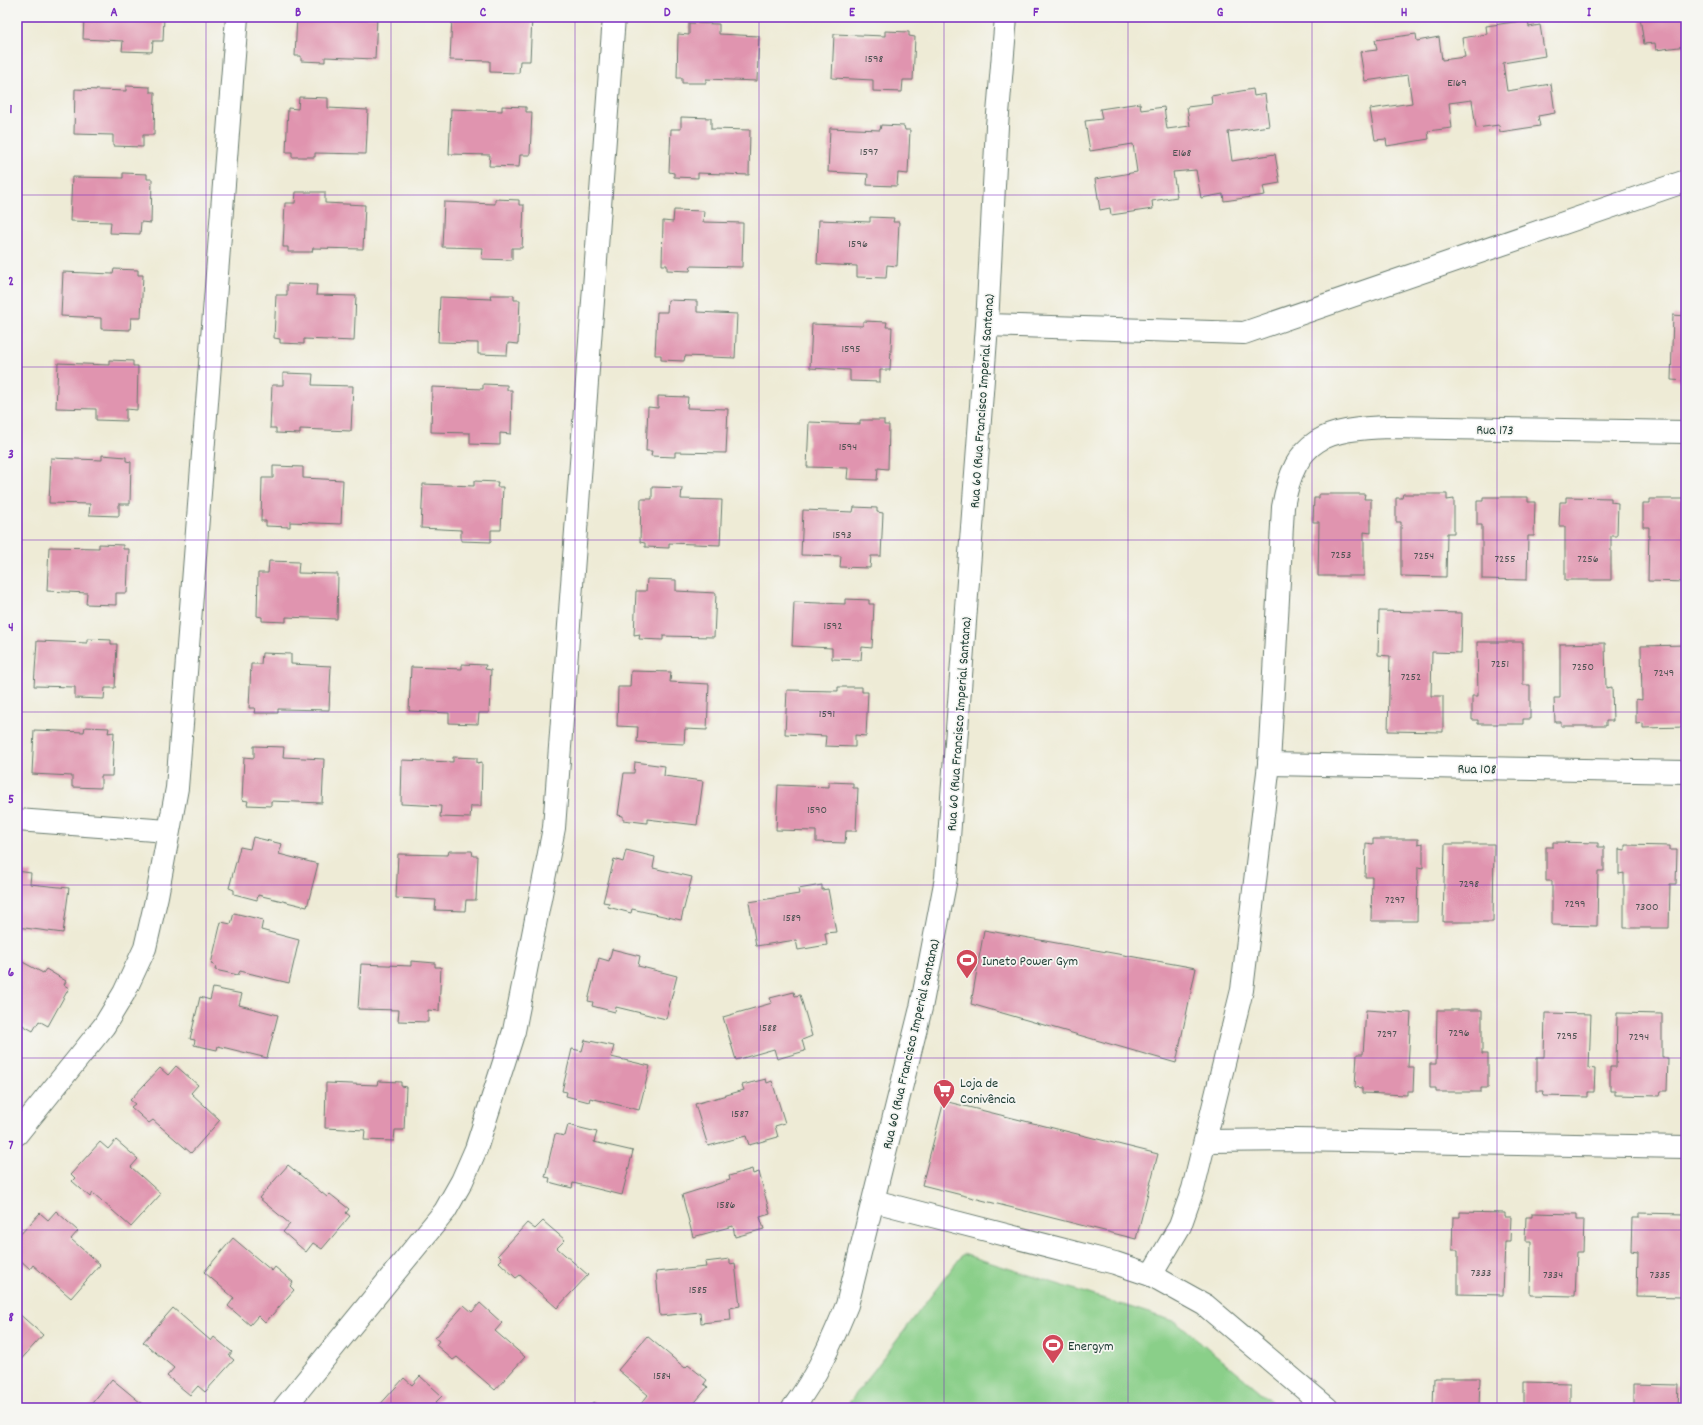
<svg xmlns="http://www.w3.org/2000/svg" width="1703" height="1425" font-family="Dekko,sans-serif">
<rect width="100%" height="100%" fill="#f6f6f2"/>
<filter id="ink" filterUnits="userSpaceOnUse"><feTurbulence type="fractalNoise" baseFrequency=".025" numOctaves="2"/><feDisplacementMap in="SourceGraphic" scale="8" xChannelSelector="R" yChannelSelector="G"/><feConvolveMatrix kernelMatrix="1 2 1 2 8 2 1 2 1" color-interpolation-filters="sRGB"/></filter>
<filter id="wash" filterUnits="userSpaceOnUse"><feTurbulence type="fractalNoise" baseFrequency=".012" numOctaves="4" result="noise"/><feDisplacementMap in="SourceGraphic" scale="16" xChannelSelector="R" yChannelSelector="G"/><feGaussianBlur stdDeviation="0.9" result="paint"/><feColorMatrix in="noise" values="0 0 0 0 0 0 0 0 0 0 0 0 0 0 0 0 0 1.4 0 .05"/><feComposite in="paint" operator="in"/></filter>
<g filter="url(#wash)">
<rect width="100%" height="100%" fill="#eeebd6"/>
<polygon fill="#8acf89" stroke="#54865e" points="963,1254 1177,1322 1279,1408 845,1408"/>
<g id="blocks">
<g fill="#e094af">
<polygon points="84,17 164,17 163,41 153,41 152,52 122,51 123,41 83,39"/>
<polygon points="297,17 377,17 375,59 325,57 325,62 301,61 301,56 295,56"/>
<polygon points="452,17 532,17 530,61 520,61 519,73 490,72 490,61 450,60"/>
<polygon points="1640,17 1686,17 1686,46 1656,50 1655,43 1644,44"/>
<polygon points="1528,20 1529,27 1540,25 1545,56 1503,63 1507,91 1551,84 1555,113 1538,116 1540,126 1500,132 1499,125 1476,128 1472,100 1449,103 1452,128 1428,131 1429,139 1387,146 1386,139 1375,140 1370,109 1412,103 1408,75 1365,81 1360,52 1377,50 1375,40 1416,34 1417,41 1439,37 1442,60 1465,57 1462,38 1487,34 1486,26"/>
<polygon points="689,23 719,24 719,34 759,36 757,81 706,79 706,83 682,83 682,78 677,78 678,34 689,35"/>
<polygon points="885,31 909,32 909,36 915,37 913,80 903,80 902,92 873,91 873,80 832,78 834,34 885,36"/>
<polygon points="126,86 150,87 150,92 155,92 154,135 143,135 143,147 113,146 113,135 74,134 75,89 126,91"/>
<polygon points="1253,89 1254,96 1265,94 1269,126 1228,132 1232,161 1275,154 1280,183 1263,186 1265,195 1224,201 1223,194 1201,198 1196,170 1173,172 1177,197 1152,201 1153,209 1111,215 1110,208 1100,210 1095,179 1137,172 1133,144 1090,151 1085,121 1102,119 1100,109 1140,103 1141,110 1164,107 1167,129 1190,126 1187,107 1212,104 1211,96"/>
<polygon points="299,97 328,98 328,108 368,110 366,154 315,153 315,157 292,157 292,152 286,152 288,108 298,109"/>
<polygon points="502,106 526,107 526,112 532,112 530,155 520,155 519,167 489,166 490,155 449,154 451,109 502,111"/>
<polygon points="681,117 711,118 711,129 750,130 749,175 698,173 698,178 674,177 674,173 669,172 671,129 681,129"/>
<polygon points="881,125 904,126 905,130 910,130 908,174 898,173 897,186 867,185 868,174 828,172 830,128 880,130"/>
<polygon points="123,173 147,174 147,179 152,179 151,223 141,222 140,234 110,233 111,222 70,221 72,177 123,178"/>
<polygon points="296,192 325,192 325,203 365,205 363,249 313,248 312,252 288,252 288,247 283,247 285,203 295,203"/>
<polygon points="495,199 519,200 519,205 524,205 522,248 512,248 512,260 482,259 483,248 442,247 444,202 495,204"/>
<polygon points="674,210 704,211 703,222 743,223 742,267 691,266 690,271 667,270 667,265 662,265 663,221 673,222"/>
<polygon points="870,217 894,218 893,222 899,222 897,266 887,265 886,278 857,277 857,266 817,264 819,220 870,222"/>
<polygon points="114,269 138,270 138,275 143,275 141,318 131,318 130,330 101,329 101,318 61,316 63,272 113,274"/>
<polygon points="287,284 317,285 316,295 356,296 354,341 304,339 304,344 280,343 280,339 274,338 276,295 287,295"/>
<polygon points="490,295 514,295 514,300 520,300 518,344 508,343 507,355 478,354 478,343 438,342 440,297 491,299"/>
<polygon points="668,300 697,301 697,312 737,314 735,358 685,356 684,361 661,360 661,355 655,355 657,312 667,312"/>
<polygon points="1673,315 1686,316 1686,381 1671,380"/>
<polygon points="863,321 887,322 886,327 892,327 890,370 880,370 880,382 850,381 850,370 810,368 812,324 863,326"/>
<polygon points="109,360 133,361 133,366 138,366 137,410 126,409 126,421 96,420 96,409 56,408 58,363 109,365"/>
<polygon points="283,373 313,374 312,385 353,386 351,431 300,429 300,434 276,433 276,428 270,428 272,385 283,385"/>
<polygon points="483,384 507,385 507,390 512,390 511,434 500,433 500,445 470,444 470,433 431,432 432,387 483,389"/>
<polygon points="658,396 688,397 687,408 728,409 726,453 675,452 675,457 651,456 652,451 646,451 648,407 658,408"/>
<polygon points="860,420 884,420 884,425 889,425 888,469 878,468 877,480 847,479 848,468 807,467 809,422 860,424"/>
<polygon points="102,455 126,457 126,461 131,462 130,504 119,504 119,516 89,515 90,504 49,503 51,458 102,460"/>
<polygon points="273,466 303,467 303,478 343,480 341,524 290,522 290,527 266,526 266,521 261,521 262,478 273,478"/>
<polygon points="474,481 498,482 497,487 503,487 501,530 491,530 491,542 461,541 461,530 421,528 423,484 474,486"/>
<polygon points="652,487 682,488 681,499 722,500 720,545 669,543 669,548 645,547 645,543 640,542 641,499 652,499"/>
<polygon points="1319,494 1365,494 1364,499 1371,499 1371,533 1364,532 1364,576 1318,576 1319,522 1313,522 1314,498 1319,498"/>
<polygon points="1403,494 1447,494 1447,500 1454,499 1454,533 1447,533 1446,577 1401,576 1401,522 1396,522 1396,498 1402,498"/>
<polygon points="1483,497 1528,497 1528,502 1535,502 1534,536 1528,536 1527,580 1482,579 1482,525 1477,525 1477,501 1483,501"/>
<polygon points="1566,497 1611,498 1611,502 1618,503 1617,536 1611,536 1611,580 1565,580 1565,526 1559,526 1560,502 1566,502"/>
<polygon points="1650,499 1686,499 1686,582 1648,581 1649,527 1643,527 1643,503 1650,503"/>
<polygon points="854,507 877,508 877,512 883,513 881,556 871,556 870,568 840,567 841,556 801,555 803,510 853,512"/>
<polygon points="99,544 123,545 123,549 129,549 127,593 116,593 116,605 86,604 87,593 47,591 49,547 99,548"/>
<polygon points="269,561 299,562 298,573 338,574 337,619 286,617 286,622 262,621 262,617 257,616 258,573 268,573"/>
<polygon points="647,579 676,580 676,591 716,593 714,637 663,636 663,640 639,639 640,634 634,635 636,591 646,591"/>
<polygon points="845,599 869,600 869,604 874,604 872,648 862,647 861,660 832,659 832,648 792,646 794,602 845,604"/>
<polygon points="1379,611 1462,613 1461,653 1432,652 1431,696 1443,696 1443,732 1388,731 1390,656 1378,655"/>
<polygon points="87,639 111,640 111,644 117,644 115,688 105,688 104,699 75,698 75,687 34,686 37,641 87,643"/>
<polygon points="1477,642 1523,642 1523,685 1530,685 1530,719 1523,719 1523,724 1478,724 1478,720 1472,720 1472,696 1478,696"/>
<polygon points="1605,643 1606,688 1612,687 1613,721 1606,721 1606,726 1561,726 1561,722 1555,722 1554,698 1560,698 1560,644"/>
<polygon points="1686,645 1686,727 1643,728 1643,723 1636,724 1636,699 1642,700 1641,646"/>
<polygon points="262,653 291,654 291,664 331,666 329,710 278,709 278,713 254,713 255,708 249,708 251,664 261,664"/>
<polygon points="462,664 486,665 485,669 491,670 489,713 479,713 478,724 449,723 449,713 409,711 411,667 462,669"/>
<polygon points="631,671 671,672 670,682 709,684 707,730 685,729 684,744 637,742 638,727 617,726 618,687 630,687"/>
<polygon points="838,687 862,687 862,692 868,692 866,736 855,735 855,747 825,746 826,736 785,734 787,690 838,691"/>
<polygon points="85,727 109,728 108,733 114,732 112,776 101,776 101,788 72,787 72,776 32,774 34,730 84,732"/>
<polygon points="254,746 284,747 283,757 324,759 322,803 271,801 271,806 247,805 248,801 242,800 244,757 254,758"/>
<polygon points="453,757 477,758 477,763 482,762 481,806 471,806 470,818 440,817 441,806 401,804 402,760 453,762"/>
<polygon points="635,762 665,766 664,776 703,781 697,825 647,819 647,823 623,820 623,816 618,815 624,773 634,773"/>
<polygon points="829,782 853,783 853,788 858,788 856,831 846,831 845,843 816,842 816,831 776,830 778,785 829,787"/>
<polygon points="253,837 282,844 279,854 318,864 307,907 258,895 257,900 234,894 234,890 229,888 240,847 250,849"/>
<polygon points="1373,839 1418,839 1418,844 1423,843 1423,868 1418,867 1417,921 1371,921 1372,877 1365,877 1366,843 1373,844"/>
<polygon points="1553,842 1598,843 1598,847 1604,847 1604,871 1598,871 1597,926 1552,925 1552,881 1546,881 1546,847 1553,847"/>
<polygon points="1445,844 1494,844 1493,922 1443,922"/>
<polygon points="1625,845 1670,846 1670,850 1677,850 1676,884 1670,884 1669,928 1624,928 1624,873 1619,874 1619,849 1625,850"/>
<polygon points="626,850 655,857 653,868 692,877 681,920 632,909 631,913 608,907 609,903 603,902 614,859 623,862"/>
<polygon points="449,851 472,851 473,856 478,856 476,900 466,900 465,911 435,910 436,900 396,898 398,854 448,855"/>
<polygon points="17,871 31,873 30,884 69,888 63,933 17,927"/>
<polygon points="822,885 822,890 828,889 836,932 825,933 827,945 798,950 796,940 756,946 749,902 799,894 798,889"/>
<polygon points="234,913 263,920 261,930 299,940 289,983 240,971 238,975 215,970 216,966 211,964 221,922 231,924"/>
<polygon points="984,930 1196,968 1176,1063 971,1004"/>
<polygon points="612,949 640,956 638,966 677,976 666,1019 616,1007 615,1012 592,1006 593,1002 588,1001 599,958 609,961"/>
<polygon points="17,959 43,973 46,969 66,981 64,985 69,988 48,1026 39,1021 33,1031 17,1022"/>
<polygon points="411,961 435,963 435,967 441,967 439,1011 428,1010 428,1022 398,1021 399,1010 358,1009 361,964 411,966"/>
<polygon points="213,988 242,994 239,1005 278,1015 267,1058 218,1046 217,1050 194,1045 195,1040 190,1039 200,997 210,1000"/>
<polygon points="794,992 795,996 800,995 812,1036 802,1040 805,1051 777,1059 774,1049 736,1060 723,1017 772,1003 770,998"/>
<polygon points="1366,1010 1411,1013 1408,1067 1414,1067 1413,1091 1407,1091 1407,1095 1362,1093 1362,1088 1355,1087 1357,1054 1363,1054"/>
<polygon points="1437,1010 1482,1010 1482,1054 1488,1054 1488,1088 1481,1088 1481,1092 1436,1092 1436,1088 1430,1088 1430,1064 1436,1064"/>
<polygon points="1545,1013 1591,1014 1589,1068 1595,1069 1594,1092 1588,1092 1588,1097 1543,1096 1544,1091 1537,1091 1537,1057 1544,1057"/>
<polygon points="1617,1013 1662,1014 1662,1058 1668,1058 1667,1091 1661,1091 1660,1096 1615,1095 1615,1091 1610,1091 1610,1067 1616,1067"/>
<polygon points="585,1040 614,1046 611,1057 650,1066 639,1110 590,1098 589,1102 566,1096 567,1092 562,1091 572,1049 582,1051"/>
<polygon points="176,1066 198,1085 191,1093 220,1120 191,1153 153,1120 149,1123 131,1107 135,1104 130,1100 160,1068 168,1075"/>
<polygon points="766,1079 767,1083 772,1081 785,1123 775,1126 778,1137 749,1145 746,1136 708,1146 695,1104 744,1090 742,1085"/>
<polygon points="378,1081 401,1082 401,1086 406,1087 404,1130 395,1130 394,1141 364,1140 365,1130 325,1128 326,1083 377,1085"/>
<polygon points="944,1101 1158,1154 1136,1239 922,1185"/>
<polygon points="568,1125 597,1132 594,1142 633,1151 622,1195 573,1183 572,1188 549,1182 550,1178 545,1177 555,1134 565,1136"/>
<polygon points="116,1140 138,1159 131,1167 161,1194 131,1227 93,1193 90,1197 72,1181 75,1178 71,1174 100,1142 108,1149"/>
<polygon points="288,1165 327,1197 330,1194 349,1209 346,1213 350,1216 322,1249 313,1243 306,1252 283,1232 290,1224 259,1198"/>
<polygon points="752,1169 753,1174 759,1172 770,1214 760,1217 764,1229 735,1237 733,1226 693,1237 682,1195 730,1180 729,1176"/>
<polygon points="56,1211 78,1231 71,1239 100,1265 71,1298 33,1265 30,1269 17,1257 17,1238 40,1213 48,1220"/>
<polygon points="1460,1212 1505,1213 1505,1217 1511,1217 1510,1241 1505,1241 1503,1295 1458,1294 1458,1250 1452,1250 1453,1217 1460,1217"/>
<polygon points="1532,1213 1577,1214 1577,1219 1584,1219 1583,1252 1577,1252 1575,1296 1530,1295 1531,1241 1525,1241 1526,1217 1532,1217"/>
<polygon points="1639,1213 1684,1214 1684,1218 1686,1218 1686,1242 1684,1242 1682,1297 1637,1296 1638,1252 1631,1251 1632,1218 1639,1218"/>
<polygon points="543,1221 565,1240 557,1248 588,1275 557,1308 520,1275 516,1278 499,1262 502,1259 498,1255 527,1223 535,1229"/>
<polygon points="233,1238 272,1271 275,1267 293,1282 290,1286 294,1290 265,1323 258,1316 250,1325 228,1306 234,1298 204,1272"/>
<polygon points="730,1259 730,1264 735,1263 740,1306 730,1308 731,1320 701,1323 700,1312 660,1316 656,1272 706,1267 705,1262"/>
<polygon points="480,1303 502,1323 495,1331 525,1357 495,1390 457,1357 453,1360 436,1345 439,1341 435,1338 464,1305 472,1312"/>
<polygon points="173,1308 211,1341 214,1337 232,1352 229,1356 234,1360 205,1392 198,1386 190,1395 167,1376 174,1368 143,1342"/>
<polygon points="17,1312 43,1335 17,1364"/>
<polygon points="647,1336 685,1368 688,1365 707,1380 704,1384 708,1387 690,1408 646,1408 641,1404 648,1395 618,1370"/>
<polygon points="420,1376 442,1396 435,1403 440,1408 377,1408 404,1378 412,1385"/>
<polygon points="1434,1378 1480,1378 1479,1408 1433,1408"/>
<polygon points="112,1379 147,1408 88,1408"/>
<polygon points="1524,1382 1570,1383 1570,1408 1524,1408"/>
<polygon points="1633,1384 1679,1385 1678,1408 1633,1408"/>
<polygon points="593,1402 600,1408 588,1408"/>
</g>
</g>
</g>
<g filter="url(#ink)">
<use href="#blocks" fill-opacity="0" stroke="#677a6d" stroke-width="1"/>
<g fill="none" stroke-linecap="round" stroke-linejoin="round">
<g stroke="#677a6d" stroke-width="24">
<g id="minor">
<polyline points="987,325 1244,333 1686,181"/>
<polyline points="1269,764 1686,772"/>
<polyline points="17,820 168,831"/>
<polyline points="17,1134 104,1026 124,993 145,948 157,896 177,788 237,17"/>
<polyline points="1206,1141 1295,1140 1686,1147"/>
<polyline points="874,1201 1115,1263 1151,1275 1205,1305 1327,1408"/>
<path d="M1151,1275L1180,1226L1193,1189L1242,990L1269,764L1283,507C1295,437 1326,429 1390,427L1686,432"/>
<polyline points="284,1408 445,1211 462,1181 476,1149 514,1031 554,828 614,17"/>
<path d="M793,1408C817,1376 832,1341 847,1305L921,1008L946,878L987,325L997,126L1006,17"/>
</g>
</g>
<use href="#minor" stroke="#fff" stroke-width="22"/>
</g>
</g>
<path fill="none" stroke="#7b2cbf" stroke-width="1" stroke-opacity="0.55" d="M206,17V1408M391,17V1408M575,17V1408M759,17V1408M944,17V1408M1128,17V1408M1312,17V1408M1497,17V1408M17,195H1686M17,367H1686M17,540H1686M17,712H1686M17,885H1686M17,1058H1686M17,1230H1686"/>
<defs>
<g id="stadium-pin" transform="scale(1.15)"><path d="M0 17L-7.5 6A9.5 9.5 0 1 1 7.5 6Z" fill="#d1495b" stroke="#f6f6f2"/><path d="M0-5a6.5 5 0 1 0 0 10a6.5 5 0 1 0 0-10ZM-3.5-1.8h7v3.6h-7Z" fill="#fff"/></g>
<g id="supermarket-pin" transform="scale(1.15)"><path d="M0 17L-7.5 6A9.5 9.5 0 1 1 7.5 6Z" fill="#d1495b" stroke="#f6f6f2"/><path d="M-6-5.5h2.5l.6 2H6L4.5 2H-2.5L-4.4-4H-6ZM-1.5 3.2a1.3 1.3 0 1 0 .1 0ZM3 3.2a1.3 1.3 0 1 0 .1 0Z" fill="#fff"/></g>
</defs>
<g fill-rule="evenodd">
<use href="#stadium-pin" x="967" y="960"/>
<use href="#supermarket-pin" x="944" y="1090"/>
<use href="#stadium-pin" x="1053" y="1345"/>
</g>
<g text-anchor="middle" stroke-width="3.5" stroke-linejoin="round" paint-order="stroke">
<g font-size="12" fill="#4f5353">
<text x="874" y="62">1598</text>
<text x="1457" y="86">E169</text>
<text x="869" y="155">1597</text>
<text x="1182" y="156">E168</text>
<text x="858" y="247">1596</text>
<text x="851" y="352">1595</text>
<text x="848" y="450">1594</text>
<text x="842" y="538">1593</text>
<text x="1341" y="558">7253</text>
<text x="1424" y="559">7254</text>
<text x="1505" y="562">7255</text>
<text x="1588" y="562">7256</text>
<text x="833" y="629">1592</text>
<text x="1500" y="667">7251</text>
<text x="1583" y="670">7250</text>
<text x="1664" y="676">7249</text>
<text x="1411" y="680">7252</text>
<text x="827" y="717">1591</text>
<text x="817" y="813">1590</text>
<text x="1469" y="887">7298</text>
<text x="1395" y="903">7297</text>
<text x="1575" y="907">7299</text>
<text x="1647" y="910">7300</text>
<text x="792" y="921">1589</text>
<text x="768" y="1031">1588</text>
<text x="1459" y="1036">7296</text>
<text x="1387" y="1037">7297</text>
<text x="1567" y="1039">7295</text>
<text x="1639" y="1040">7294</text>
<text x="740" y="1117">1587</text>
<text x="726" y="1208">1586</text>
<text x="1481" y="1276">7333</text>
<text x="1553" y="1278">7334</text>
<text x="1660" y="1278">7335</text>
<text x="698" y="1293">1585</text>
<text x="662" y="1379">1584</text>
</g>
<g font-size="14" fill="#1f3d34" stroke="#f6f6f2">
<text transform="translate(981 401) rotate(-86)" y="5">Rua 60 (Rua Francisco Imperial Santana)</text>
<text transform="translate(1495 429) rotate(1)" y="5">Rua 173</text>
<text transform="translate(958 724) rotate(-86)" y="5">Rua 60 (Rua Francisco Imperial Santana)</text>
<text transform="translate(1477 768) rotate(1)" y="5">Rua 108</text>
<text transform="translate(910 1044) rotate(-77)" y="5">Rua 60 (Rua Francisco Imperial Santana)</text>
</g>
<g font-size="14" fill="#1f3d34" stroke="#f6f6f2" text-anchor="start">
<text x="982" y="965">Iuneto Power Gym</text>
<text x="960" y="1087">Loja de<tspan x="960" dy="16">Conivência</tspan></text>
<text x="1068" y="1350">Energym</text>
</g>
</g>
<rect width="1703" height="1425" fill="none" stroke="#f6f6f2" stroke-width="44"/>
<rect x="22" y="22" width="1659" height="1381" fill="none" stroke="#7b2cbf" stroke-width="1.5"/>
<g font-size="13" text-anchor="middle" font-weight="bold" fill="#7b2cbf">
<text x="114" y="16">A</text>
<text x="298" y="16">B</text>
<text x="483" y="16">C</text>
<text x="667" y="16">D</text>
<text x="852" y="16">E</text>
<text x="1036" y="16">F</text>
<text x="1220" y="16">G</text>
<text x="1404" y="16">H</text>
<text x="1589" y="16">I</text>
<text x="11" y="113">1</text>
<text x="11" y="285">2</text>
<text x="11" y="458">3</text>
<text x="11" y="631">4</text>
<text x="11" y="803">5</text>
<text x="11" y="976">6</text>
<text x="11" y="1149">7</text>
<text x="11" y="1321">8</text>
</g>
</svg>
